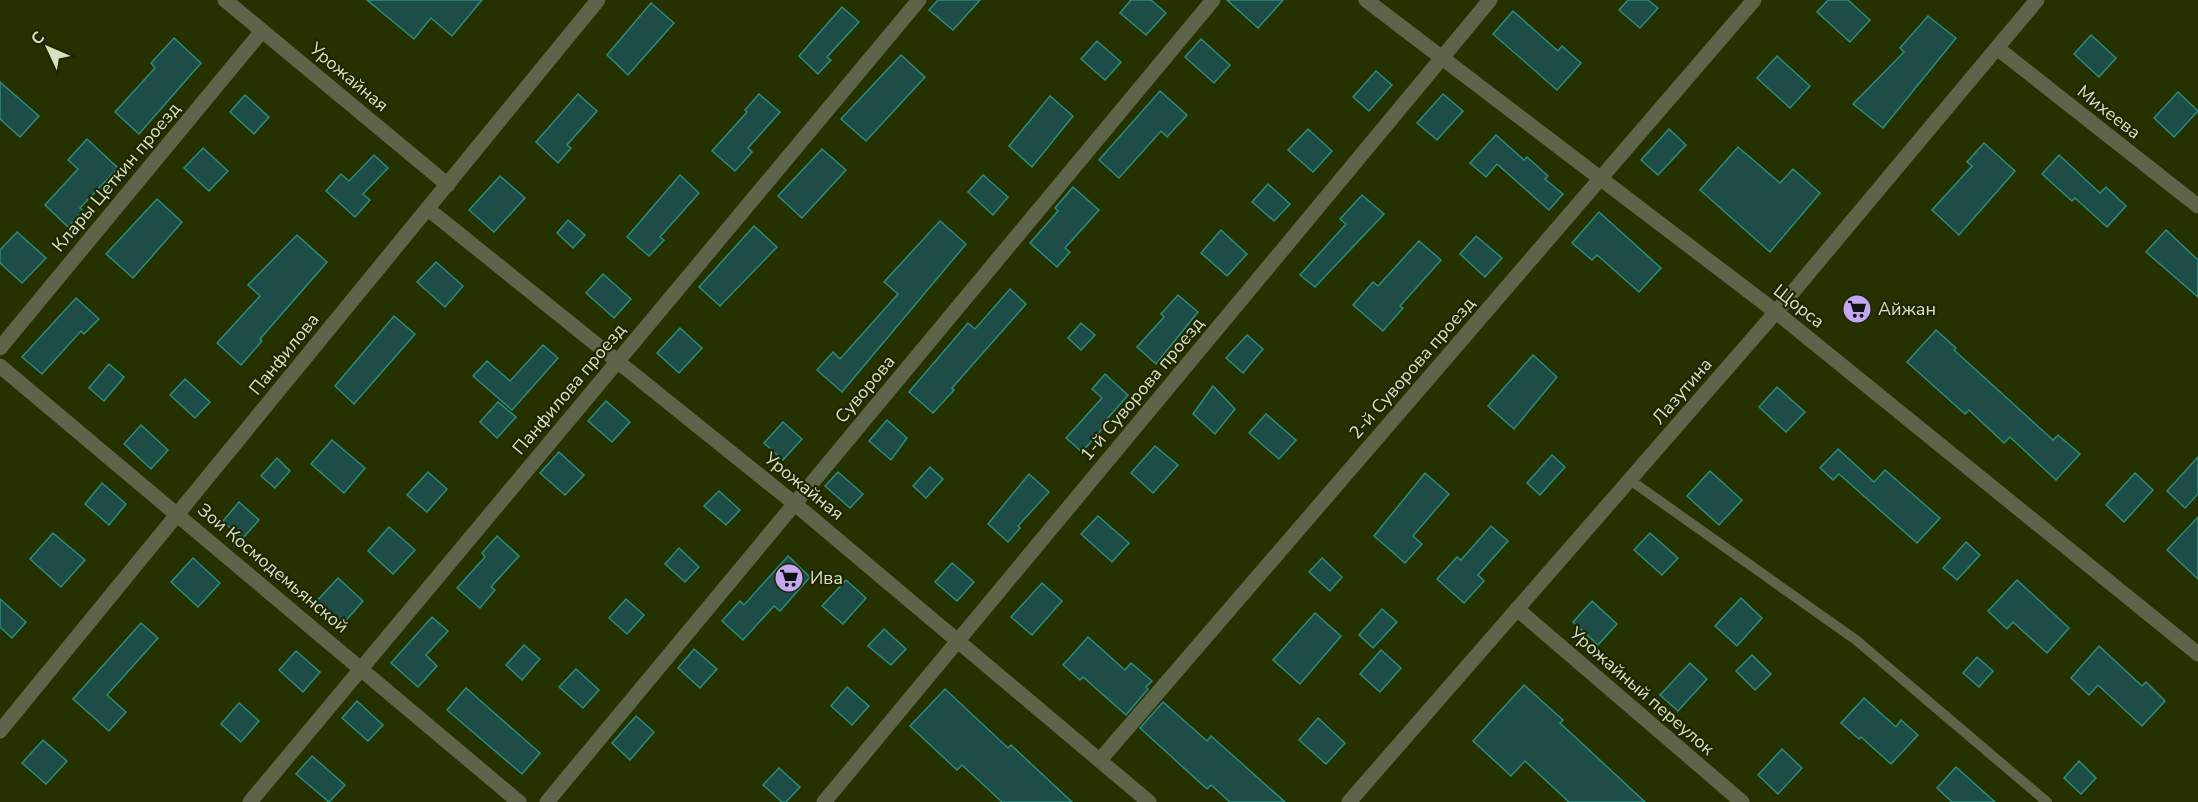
<svg xmlns="http://www.w3.org/2000/svg" width="2198" height="802" font-family="'Nunito Sans',sans-serif">
<rect width="100%" height="100%" fill="#263100"/>
<g fill="#1d4d46" stroke="#298d7f" stroke-width="1.5">
<polygon points="367,0 482,0 452,36 431,18 414,39"/>
<polygon points="938,0 980,0 953,30 929,10"/>
<polygon points="1131,0 1151,0 1166,13 1146,35 1120,13"/>
<polygon points="1227,0 1283,0 1258,28"/>
<polygon points="1628,0 1648,0 1658,8 1640,28 1619,10"/>
<polygon points="1828,0 1848,0 1870,20 1850,42 1817,12"/>
<polygon points="651,3 674,23 628,75 607,55"/>
<polygon points="842,7 859,22 827,57 831,60 818,74 799,56"/>
<polygon points="1513,11 1558,51 1562,46 1581,63 1557,90 1493,34"/>
<polygon points="1928,16 1956,38 1883,128 1853,104 1904,52 1900,48"/>
<polygon points="2091,35 2116,58 2099,77 2074,54"/>
<polygon points="174,38 201,63 139,134 115,112 155,68 151,63"/>
<polygon points="1201,39 1230,65 1214,83 1185,57"/>
<polygon points="1097,41 1121,62 1105,80 1081,59"/>
<polygon points="901,55 925,77 866,141 841,119"/>
<polygon points="1777,56 1810,86 1790,108 1757,78"/>
<polygon points="1376,71 1392,85 1369,111 1353,97"/>
<polygon points="0,82 39,116 20,137 0,119"/>
<polygon points="1160,91 1187,115 1167,137 1161,131 1119,178 1099,160"/>
<polygon points="2178,92 2198,111 2174,137 2154,118"/>
<polygon points="578,94 597,111 567,145 571,148 558,163 536,142"/>
<polygon points="759,94 780,112 748,148 752,152 735,171 712,151 747,112 745,110"/>
<polygon points="1443,94 1463,111 1437,140 1417,123"/>
<polygon points="245,95 269,117 254,134 230,112"/>
<polygon points="1050,96 1073,116 1032,167 1009,146"/>
<polygon points="1308,129 1332,151 1313,172 1288,150"/>
<polygon points="1669,129 1686,145 1658,175 1641,160"/>
<polygon points="1496,135 1524,160 1527,157 1548,176 1545,179 1563,194 1549,210 1497,164 1486,177 1470,163"/>
<polygon points="87,139 118,168 80,208 83,211 68,227 45,205 78,169 68,160"/>
<polygon points="1984,143 2015,171 1959,235 1932,210 1972,166 1967,162"/>
<polygon points="1738,147 1780,183 1793,169 1820,193 1770,252 1700,190"/>
<polygon points="203,148 228,171 209,191 184,168"/>
<polygon points="822,149 846,170 802,218 778,196"/>
<polygon points="374,155 388,168 363,194 370,200 355,217 326,191 341,174 349,181"/>
<polygon points="2059,155 2100,193 2106,187 2126,206 2107,227 2075,198 2072,201 2042,174"/>
<polygon points="680,175 699,193 660,237 664,240 649,256 627,237"/>
<polygon points="983,175 1008,197 993,215 968,192"/>
<polygon points="500,176 525,198 494,232 469,210"/>
<polygon points="1268,184 1290,204 1274,221 1252,202"/>
<polygon points="1073,187 1099,210 1065,248 1070,252 1057,267 1030,243 1058,211 1055,208"/>
<polygon points="1362,195 1384,214 1315,287 1300,275 1346,224 1340,219"/>
<polygon points="157,199 182,222 133,278 106,254"/>
<polygon points="1599,212 1661,268 1639,292 1597,255 1592,260 1572,243"/>
<polygon points="568,220 585,235 573,248 557,233"/>
<polygon points="940,221 966,244 842,392 817,370 833,352 840,359 898,294 884,282"/>
<polygon points="754,226 777,247 720,306 699,287"/>
<polygon points="1221,230 1247,254 1227,276 1201,253"/>
<polygon points="2166,230 2198,260 2198,297 2146,252"/>
<polygon points="17,232 46,258 22,283 0,263 0,250"/>
<polygon points="297,235 327,262 260,339 262,341 241,365 217,343 260,296 248,285"/>
<polygon points="1476,236 1502,258 1485,277 1460,254"/>
<polygon points="1419,241 1441,260 1400,306 1403,308 1383,331 1353,305 1373,282 1378,286"/>
<polygon points="436,262 463,286 445,307 417,282"/>
<polygon points="603,274 631,299 614,318 586,293"/>
<polygon points="1010,289 1026,304 952,388 954,390 933,413 909,392 968,323 975,329"/>
<polygon points="1178,295 1198,312 1156,364 1137,347 1164,317 1161,314"/>
<polygon points="76,298 99,319 84,334 81,331 42,374 22,357"/>
<polygon points="394,316 415,334 354,404 335,386"/>
<polygon points="1081,323 1095,335 1081,350 1068,338"/>
<polygon points="680,328 702,348 679,373 657,353"/>
<polygon points="1936,330 1956,348 1954,350 2053,440 2058,435 2080,454 2056,480 2010,437 2004,443 1969,410 1965,414 1907,362"/>
<polygon points="1247,335 1263,349 1243,373 1226,358"/>
<polygon points="543,345 558,358 512,410 473,376 487,361 510,381"/>
<polygon points="1533,355 1557,377 1514,429 1488,406"/>
<polygon points="109,364 124,377 104,401 89,388"/>
<polygon points="1105,374 1128,395 1101,426 1103,428 1082,452 1066,438 1102,398 1092,389"/>
<polygon points="185,379 210,402 195,418 170,395"/>
<polygon points="1213,386 1235,409 1215,434 1193,414"/>
<polygon points="1777,387 1805,412 1786,432 1759,407"/>
<polygon points="606,401 630,422 612,442 588,421"/>
<polygon points="498,402 516,417 497,438 480,422"/>
<polygon points="1266,414 1296,440 1279,459 1249,433"/>
<polygon points="887,420 907,438 891,460 869,441"/>
<polygon points="783,422 802,439 783,460 764,443"/>
<polygon points="141,425 168,450 151,469 124,444"/>
<polygon points="332,440 365,468 344,493 311,464"/>
<polygon points="1155,446 1178,465 1153,493 1131,473"/>
<polygon points="1838,449 1874,482 1885,470 1940,518 1917,543 1839,474 1833,480 1820,468"/>
<polygon points="559,452 584,475 565,495 540,473"/>
<polygon points="1552,455 1565,467 1540,495 1527,483"/>
<polygon points="2198,457 2198,494 2185,508 2167,491"/>
<polygon points="277,458 290,471 275,488 261,476"/>
<polygon points="930,467 943,479 926,498 913,486"/>
<polygon points="1710,471 1742,500 1719,525 1687,496"/>
<polygon points="428,472 447,489 427,512 407,495"/>
<polygon points="838,472 863,494 850,508 825,486"/>
<polygon points="1425,473 1449,494 1413,536 1422,544 1405,563 1374,536"/>
<polygon points="2135,473 2153,490 2124,522 2106,505"/>
<polygon points="1029,474 1049,492 1018,526 1020,528 1008,542 988,524"/>
<polygon points="102,483 126,504 109,525 85,504"/>
<polygon points="719,491 740,510 726,525 704,506"/>
<polygon points="239,502 259,520 242,539 223,521"/>
<polygon points="1098,516 1129,543 1112,562 1081,534"/>
<polygon points="2198,517 2198,579 2167,550"/>
<polygon points="1491,526 1508,541 1478,575 1484,581 1464,603 1437,579 1457,557 1461,560"/>
<polygon points="389,527 415,550 393,574 368,551"/>
<polygon points="53,533 85,560 61,587 30,559"/>
<polygon points="1650,533 1678,558 1662,575 1634,550"/>
<polygon points="497,536 519,556 491,587 495,590 480,608 457,588 485,557 482,553"/>
<polygon points="1966,542 1980,555 1957,580 1943,568"/>
<polygon points="679,548 699,567 685,582 665,564"/>
<polygon points="788,556 810,577 780,611 774,606 743,640 722,621 740,601 744,605"/>
<polygon points="193,558 220,583 198,607 171,582"/>
<polygon points="1322,558 1342,577 1330,591 1309,572"/>
<polygon points="952,563 974,582 957,601 935,582"/>
<polygon points="338,578 363,601 342,625 316,602"/>
<polygon points="846,580 866,598 843,624 822,606"/>
<polygon points="2017,580 2069,628 2047,653 2013,622 2007,629 1988,611"/>
<polygon points="1042,583 1062,601 1032,635 1011,617"/>
<polygon points="1741,598 1762,618 1737,646 1715,626"/>
<polygon points="0,599 26,622 12,638 0,627"/>
<polygon points="626,599 644,615 627,634 609,618"/>
<polygon points="1592,601 1617,624 1598,645 1573,622"/>
<polygon points="1382,609 1397,622 1373,648 1359,635"/>
<polygon points="1315,613 1341,636 1300,684 1273,660"/>
<polygon points="432,617 448,631 426,655 437,666 418,687 391,663"/>
<polygon points="141,623 158,638 107,695 126,712 109,731 73,699"/>
<polygon points="884,629 906,649 891,665 868,646"/>
<polygon points="1088,637 1125,670 1131,663 1152,681 1146,687 1148,689 1126,715 1083,677 1080,680 1063,665"/>
<polygon points="524,645 540,659 522,680 506,665"/>
<polygon points="2099,646 2142,686 2146,682 2165,701 2142,726 2098,685 2089,695 2071,678"/>
<polygon points="694,649 717,669 700,688 678,668"/>
<polygon points="1381,650 1401,668 1380,692 1360,674"/>
<polygon points="296,651 320,672 303,692 279,670"/>
<polygon points="1752,655 1771,674 1755,690 1736,671"/>
<polygon points="1977,657 1993,671 1979,687 1963,673"/>
<polygon points="1690,663 1707,679 1678,711 1660,695"/>
<polygon points="576,669 599,690 583,708 559,687"/>
<polygon points="1524,685 1563,720 1560,723 1645,802 1569,802 1525,761 1511,776 1473,741"/>
<polygon points="847,687 869,706 852,725 831,706"/>
<polygon points="466,688 540,753 522,774 447,710"/>
<polygon points="945,689 1008,748 1011,745 1072,802 1002,802 962,765 957,770 910,726"/>
<polygon points="1864,698 1896,727 1901,720 1918,735 1891,764 1861,737 1859,739 1841,723"/>
<polygon points="357,701 383,725 368,741 342,718"/>
<polygon points="1163,702 1207,741 1211,736 1285,802 1230,802 1211,785 1207,789 1140,728"/>
<polygon points="239,703 259,721 241,742 221,724"/>
<polygon points="636,716 654,732 630,760 612,743"/>
<polygon points="1318,718 1345,743 1326,764 1299,740"/>
<polygon points="43,740 67,761 46,784 22,763"/>
<polygon points="1782,749 1802,768 1778,794 1758,775"/>
<polygon points="312,756 345,785 329,802 296,774"/>
<polygon points="2079,761 2096,778 2081,794 2064,778"/>
<polygon points="1956,767 1995,802 1952,802 1937,788"/>
<polygon points="779,768 800,787 786,802 782,802 763,785"/>
</g>
<g fill="none" stroke-linecap="round" stroke-linejoin="round">
<polyline stroke="#5c644a" stroke-width="10" points="1630,480 1856,640 2047,802"/>
<g stroke="#5c644a" stroke-width="15">
<polyline points="225,0 448,185"/>
<polyline points="1366,0 1776,312 2198,654"/>
<polyline points="1997,48 2198,206"/>
<polyline points="428,209 795,504 1149,802"/>
<polyline points="0,348 262,31"/>
<polyline points="0,366 519,802"/>
<polyline points="1517,609 1742,802"/>
<polyline points="1100,760 1754,0"/>
<polyline points="250,802 919,0"/>
<polyline points="547,802 1213,0"/>
<polyline points="824,802 1490,0"/>
<polyline points="1349,802 1776,312 2037,0"/>
</g>
<polyline stroke="#5c644a" stroke-width="15" points="0,731 598,0"/>
</g>
<defs>
<g id="supermarket-disc" transform="scale(1.5)"><circle r="9.5" fill="#c4a7f1" stroke="#1e2604"/><path d="M-6-5.5h2.5l.6 2H6L4.5 2H-2.5L-4.4-4H-6ZM-1.5 3.2a1.3 1.3 0 1 0 .1 0ZM3 3.2a1.3 1.3 0 1 0 .1 0Z" fill="#111"/></g>
</defs>
<g fill-rule="evenodd">
<use href="#supermarket-disc" x="1857" y="309"/>
<use href="#supermarket-disc" x="789" y="578"/>
</g>
<g text-anchor="middle" stroke-width="4.5" stroke-linejoin="round" paint-order="stroke">
<g font-size="18" fill="#d6e1bf" stroke="#1e2604">
<text transform="translate(349 77) rotate(40)" y="6">Урожайная</text>
<text transform="translate(2109 112) rotate(38)" y="6">Михеева</text>
<text transform="translate(116 177) rotate(-50)" y="6">Клары Цеткин проезд</text>
<text transform="translate(1799 306) rotate(38)" y="6">Щорса</text>
<text transform="translate(284 354) rotate(-51)" y="6">Панфилова</text>
<text transform="translate(1412 368) rotate(-49)" y="6">2-й Суворова проезд</text>
<text transform="translate(569 389) rotate(-50)" y="6">Панфилова проезд</text>
<text transform="translate(865 389) rotate(-50)" y="6">Суворова</text>
<text transform="translate(1142 389) rotate(-50)" y="6">1-й Суворова проезд</text>
<text transform="translate(1682 391) rotate(-49)" y="6">Лазутина</text>
<text transform="translate(804 486) rotate(39)" y="6">Урожайная</text>
<text transform="translate(273 568) rotate(40)" y="6">Зои Космодемьянской</text>
<text transform="translate(1642 691) rotate(41)" y="6">Урожайный переулок</text>
</g>
<g font-size="18" fill="#d6e1bf" stroke="#1e2604" text-anchor="start">
<text x="1878" y="315">Айжан</text>
<text x="810" y="584">Ива</text>
</g>
</g>
<g transform="translate(48 48) rotate(314)" stroke="#1e2604" stroke-width="4.5" paint-order="stroke">
<path d="M0-4.5L10 22L0 15L-10 22Z" fill="#d6e1bf"/>
<text y="-9" font-size="16" font-weight="bold" text-anchor="middle" fill="#d6e1bf">С</text>
</g>
</svg>
